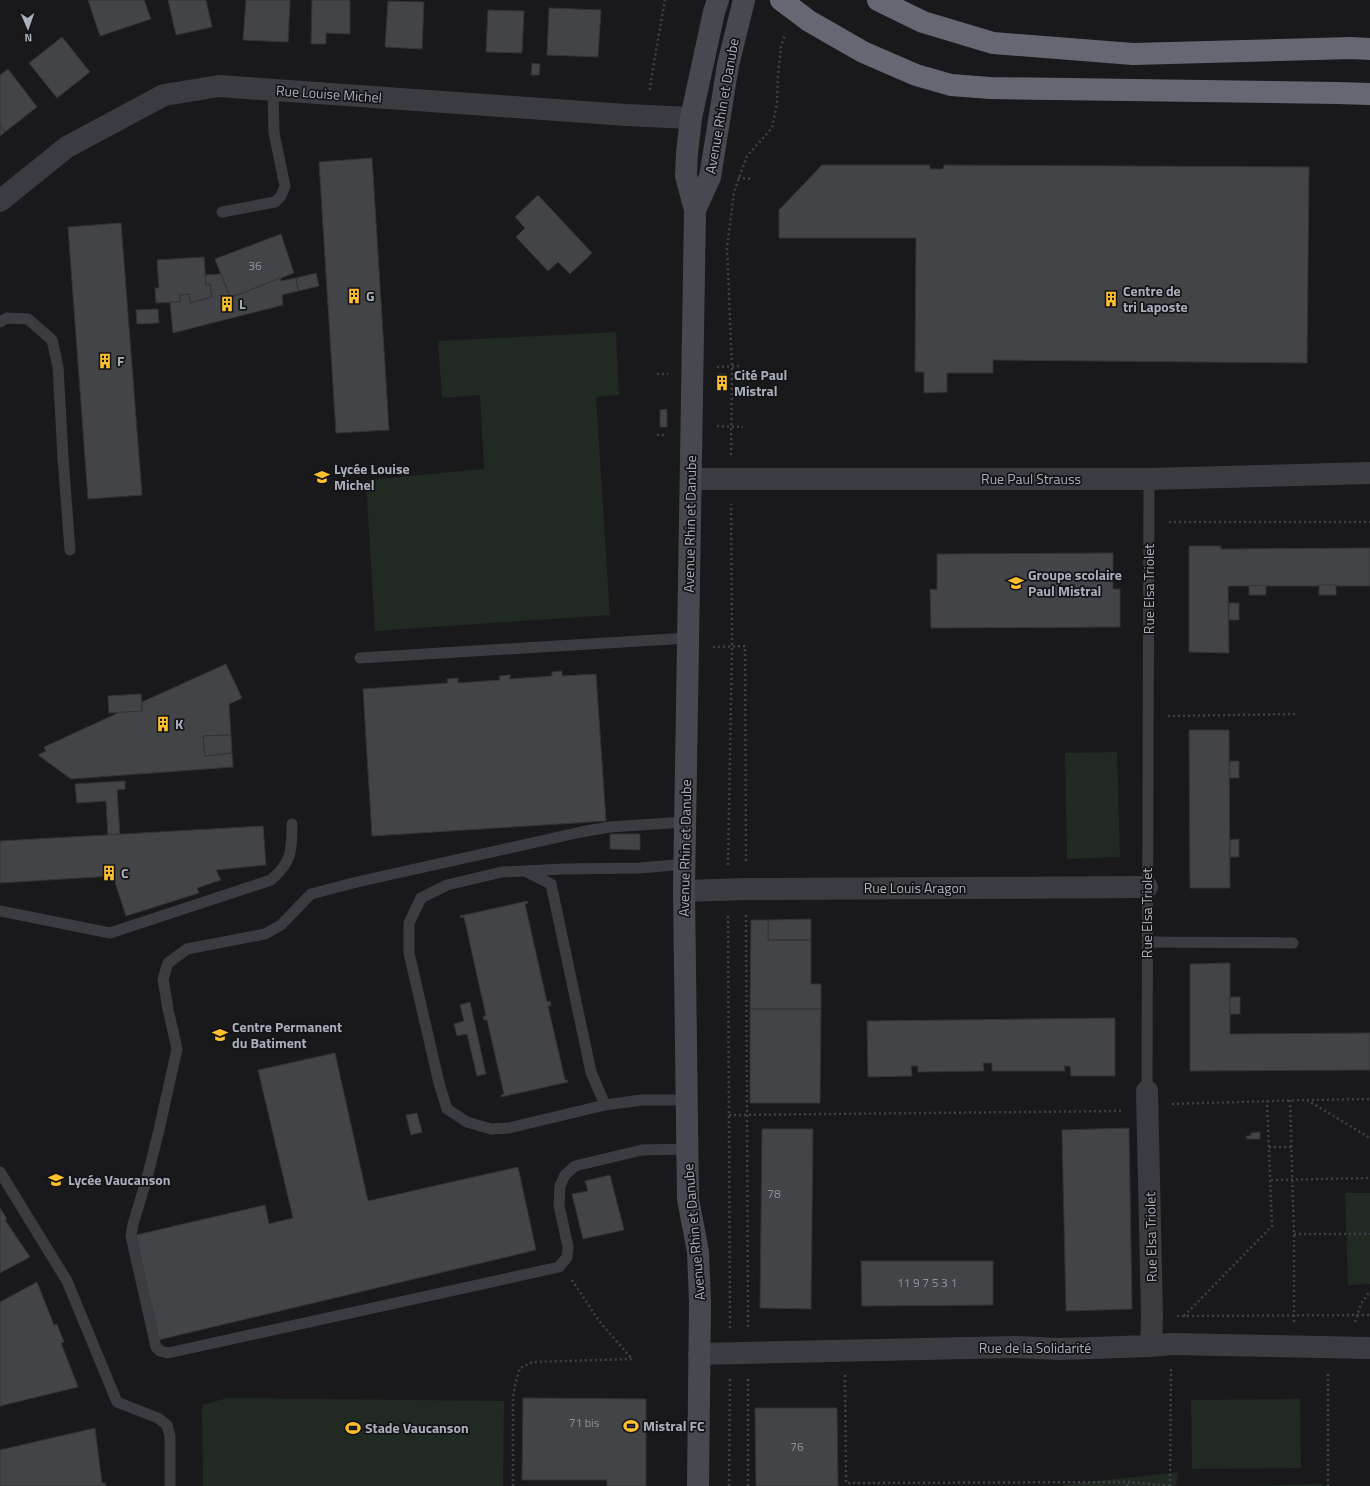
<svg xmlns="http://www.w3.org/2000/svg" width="1370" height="1486" font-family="'Titillium Web',sans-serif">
<rect width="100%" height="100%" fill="#19191b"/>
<g fill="#202a22">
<polygon points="616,332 619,395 596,397 610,615 375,631 366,480 484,469 480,395 442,398 438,341"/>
<polygon points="1117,752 1120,857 1067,859 1065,753"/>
<polygon points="1345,1193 1370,1193 1370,1284 1348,1285"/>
<polygon points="227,1398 504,1401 503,1486 203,1486 202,1405"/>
<polygon points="1300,1399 1301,1468 1192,1469 1191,1400"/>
<polygon points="1178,1472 1176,1486 1063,1486 1063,1485"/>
<polygon points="1322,1484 1322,1486 1253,1486"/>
</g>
<g fill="#434448" stroke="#333337">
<polygon points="88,0 144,0 151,19 100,36"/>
<polygon points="168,0 206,0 212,27 176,35"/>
<polygon points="246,0 290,0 288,42 243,40"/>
<polygon points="312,0 350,0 350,34 326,33 326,44 311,44"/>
<polygon points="388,1 424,2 422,49 385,47"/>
<polygon points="549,8 601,10 598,57 547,55"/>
<polygon points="488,10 524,11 522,53 486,52"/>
<polygon points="62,37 90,72 57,98 29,63"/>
<polygon points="532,63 540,64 539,75 531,75"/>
<polygon points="8,69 37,107 5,132 0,125 0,75"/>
<polygon points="0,125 5,132 0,136"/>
<polygon points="372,158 389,430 336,433 319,162"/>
<polygon points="822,165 930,165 930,169 943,169 944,165 1309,167 1307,363 993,360 993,373 947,373 947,392 924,393 924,372 915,372 916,238 779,238 779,210"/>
<polygon points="538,195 592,253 570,274 558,262 548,271 516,237 525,228 515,217"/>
<polygon points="121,223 142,495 88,499 68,227"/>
<polygon points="281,234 294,273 230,298 215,259"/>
<polygon points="204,257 206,285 210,284 212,297 190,303 189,294 180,295 180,302 156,303 155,288 159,288 157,260"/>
<polygon points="316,273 319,286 298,291 296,278"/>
<polygon points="221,274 230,298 280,278 281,281 296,278 298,291 282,295 283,305 173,333 170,302 180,302 180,295 189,294 190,303 212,297 210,284 206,285 205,275"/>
<polygon points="158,309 159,323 137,324 136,310"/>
<rect x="719" y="374" width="7" height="17"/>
<polygon points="667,409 667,427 660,427 660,410"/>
<polygon points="1189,546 1221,546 1221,549 1370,548 1370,586 1228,586 1229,653 1189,652"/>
<polygon points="1113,553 1113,589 1120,589 1120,627 931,628 930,589 937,590 937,554"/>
<polygon points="1266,585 1266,595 1249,595 1249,586"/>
<rect x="1319" y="585" width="17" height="10"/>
<rect x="1229" y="603" width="10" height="17"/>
<polygon points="226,664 242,698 229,704 231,735 203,736 205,756 232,753 233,767 71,779 38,755 46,751 44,747 120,712 142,711 142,702"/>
<polygon points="562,671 562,676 596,674 606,821 372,836 363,689 448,683 447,679 458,678 458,683 500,680 499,676 510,675 510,679 552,676 552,672"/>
<polygon points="141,694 142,711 109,713 108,696"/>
<polygon points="1189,730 1229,730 1230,888 1190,888"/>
<polygon points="231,735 232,753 205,756 203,736"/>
<polygon points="1230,761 1239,761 1239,778 1229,778"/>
<polygon points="125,781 125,789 117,790 120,835 108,836 106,801 77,803 75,784"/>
<polygon points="263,826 266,865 216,870 221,880 197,888 199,893 126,916 113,876 0,883 0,841"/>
<polygon points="610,834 640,834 640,850 610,849"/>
<polygon points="1239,839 1239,857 1230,857 1230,840"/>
<polygon points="527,901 528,903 525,904 547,1002 550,1001 551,1006 548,1006 565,1080 567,1080 568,1082 501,1097 501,1095 504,1094 487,1020 484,1020 483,1016 486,1016 464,917 461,918 460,916"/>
<polygon points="811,919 811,940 768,940 768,920"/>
<polygon points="751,920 768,920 768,940 811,940 811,984 821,984 821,1009 750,1009"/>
<polygon points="1230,963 1230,1034 1370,1033 1370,1070 1190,1071 1190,964"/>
<rect x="1230" y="997" width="10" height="17"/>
<polygon points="470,1002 486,1074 477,1076 467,1034 457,1036 454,1024 464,1021 460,1005"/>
<polygon points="750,1009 821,1009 820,1103 750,1103"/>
<polygon points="1115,1018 1115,1076 1071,1076 1070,1066 1064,1066 1065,1071 992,1071 992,1063 983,1063 984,1071 918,1072 918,1066 911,1066 912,1076 868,1077 867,1021"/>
<polygon points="335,1053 368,1201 518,1167 536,1250 158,1340 136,1235 265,1205 269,1224 293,1218 258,1070"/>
<polygon points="417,1113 422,1132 411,1135 406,1115"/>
<polygon points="1129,1128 1132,1309 1066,1311 1062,1130"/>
<polygon points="762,1129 813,1129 811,1309 760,1308"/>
<polygon points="1260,1132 1260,1139 1247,1139 1246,1136 1251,1136 1251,1133"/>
<polygon points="610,1175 624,1230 583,1239 572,1194 588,1191 585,1181"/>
<polygon points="0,1208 7,1219 5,1220 30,1257 0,1273"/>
<polygon points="861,1261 993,1261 993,1305 862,1306"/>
<polygon points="37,1282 54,1325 57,1324 64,1342 61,1343 78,1387 0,1406 0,1302"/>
<polygon points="523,1398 646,1399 646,1486 607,1486 607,1480 522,1480"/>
<polygon points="755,1408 837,1408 838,1486 756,1486"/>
<polygon points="95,1428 102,1483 105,1483 106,1486 0,1486 0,1450"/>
</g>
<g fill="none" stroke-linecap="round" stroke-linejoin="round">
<g stroke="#3f4148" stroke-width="2.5" stroke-dasharray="2 3" stroke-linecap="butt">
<polyline points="650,90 651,80 665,0"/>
<polyline points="738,178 753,179"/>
<polyline points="717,367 742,366"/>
<polyline points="657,374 668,374"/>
<polyline points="717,426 743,427"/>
<polyline points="657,435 667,435"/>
<polyline points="731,455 732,367 727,248 734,192 747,156 772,128 777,103 778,76 781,46 785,35"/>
<polyline points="1169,522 1370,522"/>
<polyline points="713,647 745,646 746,864"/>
<polyline points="1168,716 1295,714"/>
<polyline points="728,865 732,646 731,504"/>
<polyline points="746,915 748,1328"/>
<polyline points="728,916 730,1329"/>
<polyline points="1290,1100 1294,1234 1294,1322"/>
<polyline points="1307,1100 1370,1138"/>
<polyline points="1172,1104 1306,1100 1370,1099"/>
<polyline points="729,1115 1122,1111"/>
<polyline points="1269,1147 1291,1147"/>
<polyline points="1271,1180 1370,1178"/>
<polyline points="1294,1234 1370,1234"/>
<polyline points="572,1280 599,1321 632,1359"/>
<polyline points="1177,1316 1370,1315"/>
<polyline points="1184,1316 1272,1226 1267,1101"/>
<polyline points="1355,1322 1361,1304 1370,1291"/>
<polyline points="845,1375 846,1483 1129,1482 1170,1486"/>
<polyline points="513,1486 513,1398 515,1385 520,1368 533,1362 632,1359"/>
<polyline points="729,1486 730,1378"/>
<polyline points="748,1486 748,1379"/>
<polyline points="1127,1486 1129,1482"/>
<polyline points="1170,1486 1171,1369"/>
<polyline points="1328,1486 1328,1373"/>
</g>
<g stroke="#3b3c42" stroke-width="11">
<polyline points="222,212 275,202 281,196 285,186 274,133 273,90"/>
<polyline points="0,322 7,318 28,319 52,340 58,367 63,458 70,550"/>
<polyline points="360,658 688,638"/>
<polyline points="685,822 610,827 581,832 357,882 311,894 281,925 265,934 187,949 168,963 163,979 168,1009 177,1049 159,1130 147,1178 133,1224 131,1236 156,1347 160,1351 168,1353 559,1267 567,1257 568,1247 559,1205 560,1186 565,1175 575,1166 642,1150 688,1149"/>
<polyline points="685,864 640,868 564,869 502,872 447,885 421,898 409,923 409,953 439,1083 447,1109 467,1122 491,1129 509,1128 605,1105 642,1100 687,1100"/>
<polyline points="527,872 551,884 591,1072 605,1105"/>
<path d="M0,911L110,933L271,880C292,862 292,850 292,824"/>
<polyline points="1147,942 1293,943"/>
<polyline points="1147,1091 1149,479"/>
<polyline points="0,1172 67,1281 117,1402 158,1418 167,1425 170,1436 170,1486"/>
</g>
<g stroke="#3b3c42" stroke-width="22">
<polyline points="0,201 67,147 164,95 219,86 626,115 691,118"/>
<polyline points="691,479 1149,479 1370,473"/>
<polyline points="684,891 746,889 1147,887"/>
<polyline points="1147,1091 1152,1317 1151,1346"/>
<polyline points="699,1354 1016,1347 1059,1349 1151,1346 1171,1344 1370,1348"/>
</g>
<g stroke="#474951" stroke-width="22">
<polyline points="695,210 710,177 728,65 744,0"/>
<polyline points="698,1486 700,1302 698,1252 688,1199 684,891 695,210 686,176 687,153 691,118 714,12 718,0"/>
</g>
<g stroke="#656872" stroke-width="22">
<polyline points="781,0 809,21 863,52 916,75 951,85 990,88 1337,93 1370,94"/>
<polyline points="878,0 923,22 993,43 1133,54 1351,48 1370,49"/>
</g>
</g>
<defs>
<g id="building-bare" transform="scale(1.2)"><path d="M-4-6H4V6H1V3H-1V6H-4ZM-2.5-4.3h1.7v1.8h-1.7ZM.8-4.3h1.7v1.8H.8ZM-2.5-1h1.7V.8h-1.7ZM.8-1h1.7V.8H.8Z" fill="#fec02e" stroke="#141416" stroke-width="2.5" paint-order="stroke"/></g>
<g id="school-bare" transform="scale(1.2)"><path d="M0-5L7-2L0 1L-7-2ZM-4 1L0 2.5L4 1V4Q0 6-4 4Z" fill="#fec02e" stroke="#141416" stroke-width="2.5" paint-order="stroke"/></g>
<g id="stadium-bare" transform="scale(1.2)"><path d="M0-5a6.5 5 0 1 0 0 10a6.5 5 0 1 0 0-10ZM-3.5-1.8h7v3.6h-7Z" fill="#fec02e" stroke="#141416" stroke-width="2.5" paint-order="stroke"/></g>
</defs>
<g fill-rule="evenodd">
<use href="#building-bare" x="354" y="296"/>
<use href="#building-bare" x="1111" y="299"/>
<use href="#building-bare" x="227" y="304"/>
<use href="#building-bare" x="105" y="361"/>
<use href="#building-bare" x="722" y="383"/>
<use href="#school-bare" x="322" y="477"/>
<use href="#school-bare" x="1016" y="583"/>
<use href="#building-bare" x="163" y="724"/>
<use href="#building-bare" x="109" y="873"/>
<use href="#school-bare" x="220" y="1035"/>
<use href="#school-bare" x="56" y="1180"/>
<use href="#stadium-bare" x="631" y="1426"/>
<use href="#stadium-bare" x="353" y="1428"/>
</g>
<g text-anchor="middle" stroke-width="3.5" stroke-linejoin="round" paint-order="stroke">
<g font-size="12" fill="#90949f">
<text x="255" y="270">36</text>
<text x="774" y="1198">78</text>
<text x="927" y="1287">11 9 7 5 3 1</text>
<text x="584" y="1427">71 bis</text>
<text x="797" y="1451">76</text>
</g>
<g font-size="14" fill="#aaafbc" stroke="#141416">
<text transform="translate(329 94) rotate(4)" y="5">Rue Louise Michel</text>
<text transform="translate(722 106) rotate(-80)" y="5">Avenue Rhin et Danube</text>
<text x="1031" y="484">Rue Paul Strauss</text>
<text transform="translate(690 524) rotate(-89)" y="5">Avenue Rhin et Danube</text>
<text transform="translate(1149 589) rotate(-90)" y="5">Rue Elsa Triolet</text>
<text transform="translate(685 848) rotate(-89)" y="5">Avenue Rhin et Danube</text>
<text x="915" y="893">Rue Louis Aragon</text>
<text transform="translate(1147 913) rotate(-90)" y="5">Rue Elsa Triolet</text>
<text transform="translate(694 1232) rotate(-95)" y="5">Avenue Rhin et Danube</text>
<text transform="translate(1151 1237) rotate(-91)" y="5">Rue Elsa Triolet</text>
<text x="1035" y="1353">Rue de la Solidarité</text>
</g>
<g font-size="14" font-weight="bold" fill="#aaafbc" stroke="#141416" text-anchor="start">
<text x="1123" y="296">Centre de<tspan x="1123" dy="16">tri Laposte</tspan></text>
<text x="366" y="301">G</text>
<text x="239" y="309">L</text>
<text x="117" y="366">F</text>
<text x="734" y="380">Cité Paul<tspan x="734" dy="16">Mistral</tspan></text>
<text x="334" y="474">Lycée Louise<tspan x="334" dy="16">Michel</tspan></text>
<text x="1028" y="580">Groupe scolaire<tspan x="1028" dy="16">Paul Mistral</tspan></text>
<text x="175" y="729">K</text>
<text x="121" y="878">C</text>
<text x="232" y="1032">Centre Permanent<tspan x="232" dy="16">du Batiment</tspan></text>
<text x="68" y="1185">Lycée Vaucanson</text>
<text x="643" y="1431">Mistral FC</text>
<text x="365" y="1433">Stade Vaucanson</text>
</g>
</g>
<g transform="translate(28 28) rotate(178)" stroke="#141416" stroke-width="3" paint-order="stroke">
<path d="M0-3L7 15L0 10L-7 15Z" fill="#aaafbc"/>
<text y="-6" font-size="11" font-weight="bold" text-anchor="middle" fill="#aaafbc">N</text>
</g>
</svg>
